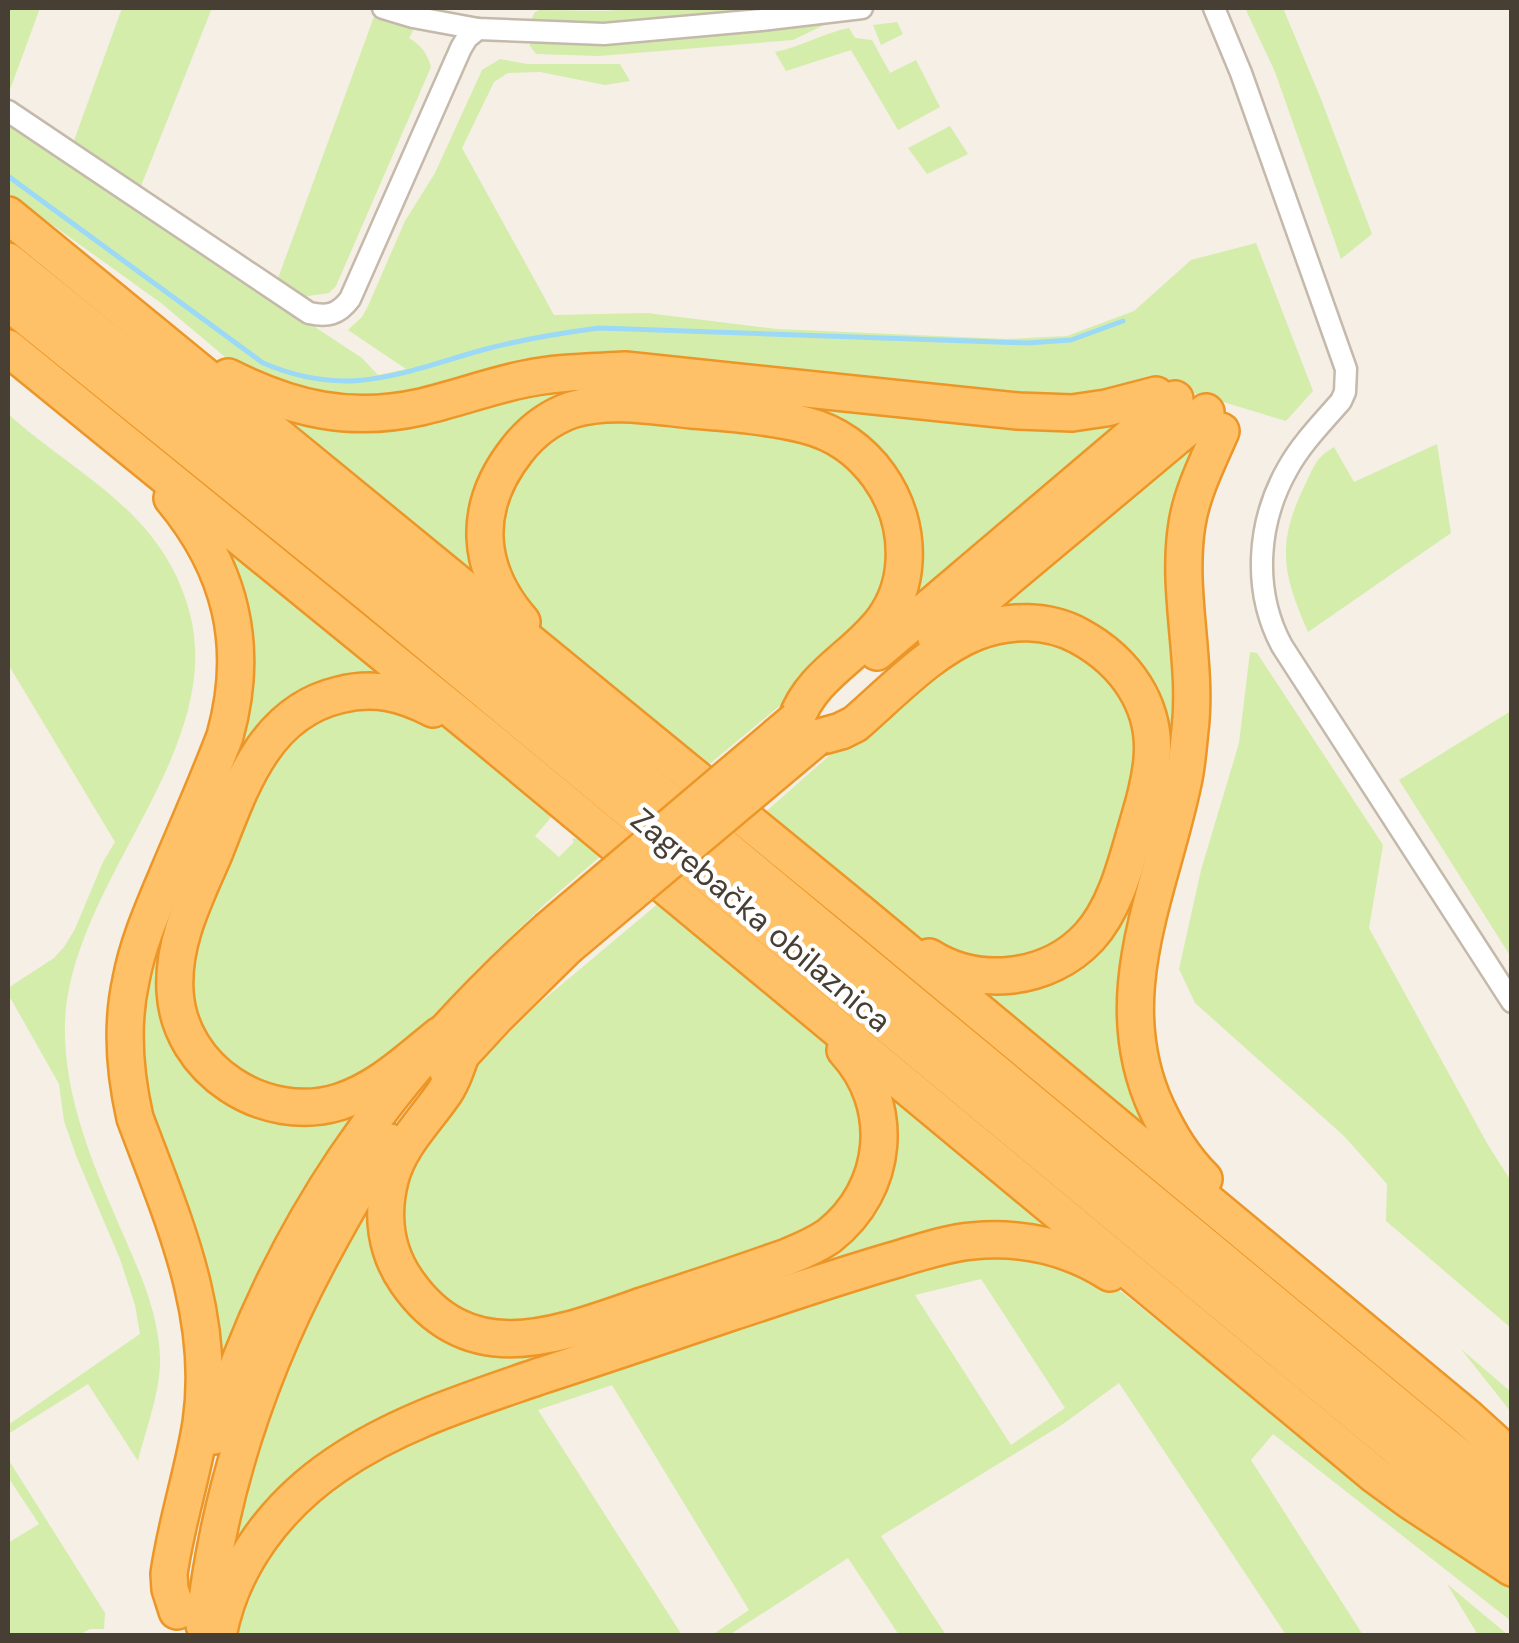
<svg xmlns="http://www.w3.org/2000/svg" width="1519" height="1643" font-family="'DM Sans',sans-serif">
<rect width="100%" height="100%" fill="#f5efe6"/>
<g fill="#d4edab" fill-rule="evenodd">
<polygon points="8,8 40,8 8,95"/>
<polygon points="122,8 212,8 139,191 72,146"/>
<polygon points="653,8 800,8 613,23 530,22 535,12 540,10 603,11"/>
<polygon points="1245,8 1283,8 1321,99 1372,234 1341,259 1275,72"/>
<path d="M375,14L410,24L413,31L409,38C422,46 427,53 431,67L336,286L329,293L308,296L305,300L277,281Z"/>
<path d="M824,22V25L793,40L599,56L536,54L530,46V40C628,43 727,35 824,22Z"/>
<polygon points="897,22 903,34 881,45 873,25"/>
<path d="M849,28L855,38L872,40L890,73L916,60L940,107L898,130L851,50L786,71L775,52C801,47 823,33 849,28Z"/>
<polygon points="500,59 527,64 620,64 630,81 605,85 540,72 508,73 494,82 462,148 554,315 647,313 777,329 1007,339 1067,336 1134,311 1191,260 1256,243 1313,391 1286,421 1147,379 1122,390 1080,399 1012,399 732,367 337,402 262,380 225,357 161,303 8,193 8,125 362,358 378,375 406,369 348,330 362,317 368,306 405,221 435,173 482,70"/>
<polygon points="950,126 968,154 927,174 908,148"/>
<polygon points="539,386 1136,411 905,604 864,444 634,395 516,435 486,588 261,404"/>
<path d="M8,414C78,477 161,510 189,610C228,751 71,880 65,1023C63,1086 87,1150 111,1206C131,1255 158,1303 160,1357C161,1391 146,1428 138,1461L88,1384L8,1434V1425L140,1334L135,1305L120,1259L77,1158L64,1121L59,1084L11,999L8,1000V988L54,958L64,947L75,929L103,862L115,842L8,664Z"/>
<polygon points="591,416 677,419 832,445 890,513 891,585 824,669 706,767 534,623 495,539 520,459"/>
<polygon points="1213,427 1183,724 1132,942 1181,1166 964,984 1015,986 1119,907 1145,687 994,612"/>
<path d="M1437,444L1451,533L1308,632C1282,573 1276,543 1306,483C1315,464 1316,458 1334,447L1354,482Z"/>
<polygon points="203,521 395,676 286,710 171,934 214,1084 362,1103 298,1196 266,1254 216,1376 142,1100 141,978 241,716"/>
<polygon points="1040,633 1114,672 1140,730 1133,809 1078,936 1004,969 915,940 763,814 846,741 963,648"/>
<polygon points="1250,652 1257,653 1383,845 1369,928 1488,1145 1511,1181 1511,1328 1386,1221 1387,1184 1343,1135 1195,1003 1179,969 1201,870 1239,743"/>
<path d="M369,700L441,723L554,814L535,836L559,857L574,842L572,839C584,836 593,847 603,854L546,903L476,970L387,1065L328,1096L245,1085L193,1025L187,949L255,783L297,725Z"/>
<polygon points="1511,711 1511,957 1399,780"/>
<polygon points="660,902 834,1048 857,1079 866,1170 833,1222 556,1326 457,1318 407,1265 397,1188 467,1075 536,1006"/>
<path d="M876,1076L1082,1247L1022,1231L409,1413L232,1564C239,1526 247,1489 257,1452C284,1362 328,1276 376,1196L377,1232L487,1347L850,1230Z"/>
<path d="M979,1248L1094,1273L1123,1293L1245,1392L1404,1510L1512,1583L1511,1621L1273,1434L1251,1460L1363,1635H1286L1119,1383L1063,1424L881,1536L946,1635H899L848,1558L729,1635H712L749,1610L612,1385L538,1410L682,1635L226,1636L227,1628L295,1510L395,1440ZM981,1279L1065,1408L1011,1445L915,1295Z"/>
<polygon points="1461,1349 1511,1392 1511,1412"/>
<polygon points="8,1459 105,1613 104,1629 90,1629 79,1635 8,1635 8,1543 39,1524 8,1477"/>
<polygon points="1447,1584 1508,1635 1478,1635"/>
</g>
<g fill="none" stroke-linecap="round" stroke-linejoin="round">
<path stroke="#9cd9f7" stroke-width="5" d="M8,176L263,363C350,400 402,372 486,349C524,339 561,333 599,328L1027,343L1071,340L1123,321"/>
<g stroke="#c4b9aa" stroke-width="25">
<g id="minor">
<polyline points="383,8 413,17 478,29 604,34 761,20 862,8"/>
<path d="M1214,8L1241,73L1346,369L1345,392L1341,401C1322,423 1302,443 1288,468C1257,522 1252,590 1282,646L1512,1002"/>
<path d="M8,111L309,313C327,317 338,315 350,299L461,48L467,38L478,29"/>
</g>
</g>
<g stroke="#ec9628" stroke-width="40">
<g id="motorway">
<polyline points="8,215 859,912 1468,1418 1512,1458"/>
<polyline points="8,261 390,570 1512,1501"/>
<polyline points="8,302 371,596 1512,1543"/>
<polyline points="8,348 487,738 1375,1475 1412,1502 1512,1568"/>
<path d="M228,377C292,409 350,423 421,407C456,399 490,386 525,379C558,372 591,372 625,370L1018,411L1072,413L1106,408L1156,395"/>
<path d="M172,498C231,569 250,646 225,736C208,781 188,826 169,871C154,907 138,942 131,980C121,1025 125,1074 135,1118C172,1217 217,1315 201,1423C193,1474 176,1523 169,1574L170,1589L177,1611"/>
<path d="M522,622C475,568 472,507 517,450C531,432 549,418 571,410C609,398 653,406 692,410C729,413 769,416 805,425C866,440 908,500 904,562C899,646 818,656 796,720"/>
<polyline points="936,638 1206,412"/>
<polyline points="877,652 1175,399"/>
<path d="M433,709C402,693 374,686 339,695C263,713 240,789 214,854C195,898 172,942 175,991C179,1070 265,1125 339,1102C378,1090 409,1060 440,1035"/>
<path d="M816,738L841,731L855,724C891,693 932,649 976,632C1009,619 1048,619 1079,636C1125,661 1157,705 1152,759C1150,784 1142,809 1135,833C1125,868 1114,910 1089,937C1048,981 978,988 929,957"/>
<path d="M461,1055C456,1069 451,1084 442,1096C423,1123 398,1147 390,1180C381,1216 386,1252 407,1282C470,1372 558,1335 642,1306C691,1290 739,1274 787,1257C802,1251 816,1245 829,1236C889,1189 896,1105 845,1050"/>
<polyline points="447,1070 496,1017 567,947"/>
<path d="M1204,1179C1183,1158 1170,1136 1157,1109C1105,998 1160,893 1183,783C1187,766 1188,748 1190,730C1198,662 1176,592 1187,524C1192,492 1208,461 1221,431"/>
<path d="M214,1436C277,1230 389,1073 548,930"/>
<path d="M204,1625C218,1493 260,1369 322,1254C343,1215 364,1177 390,1142"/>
<path d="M218,1636C231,1565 277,1505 336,1465C397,1423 468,1401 537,1377C602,1356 667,1334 732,1312C787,1294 842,1275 898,1259C922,1252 947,1243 972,1241C1021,1236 1069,1247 1110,1273"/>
</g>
</g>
<use href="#minor" stroke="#fff" stroke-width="20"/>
<use href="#motorway" stroke="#ffc167" stroke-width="35"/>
<g stroke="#ec9628" stroke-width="40" stroke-linecap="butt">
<g id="motorway-bridge">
<polyline points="548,930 796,720"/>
<polyline points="567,947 816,738"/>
</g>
</g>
<use href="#motorway-bridge" stroke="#ffc167" stroke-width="35"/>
</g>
<g text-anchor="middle" stroke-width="9" stroke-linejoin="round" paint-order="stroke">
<g font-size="32" fill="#483f34" stroke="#fff">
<text transform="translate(761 920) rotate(40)" y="11">Zagrebačka obilaznica</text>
</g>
</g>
<rect width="1519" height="1643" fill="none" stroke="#483f34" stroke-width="20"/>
</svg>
